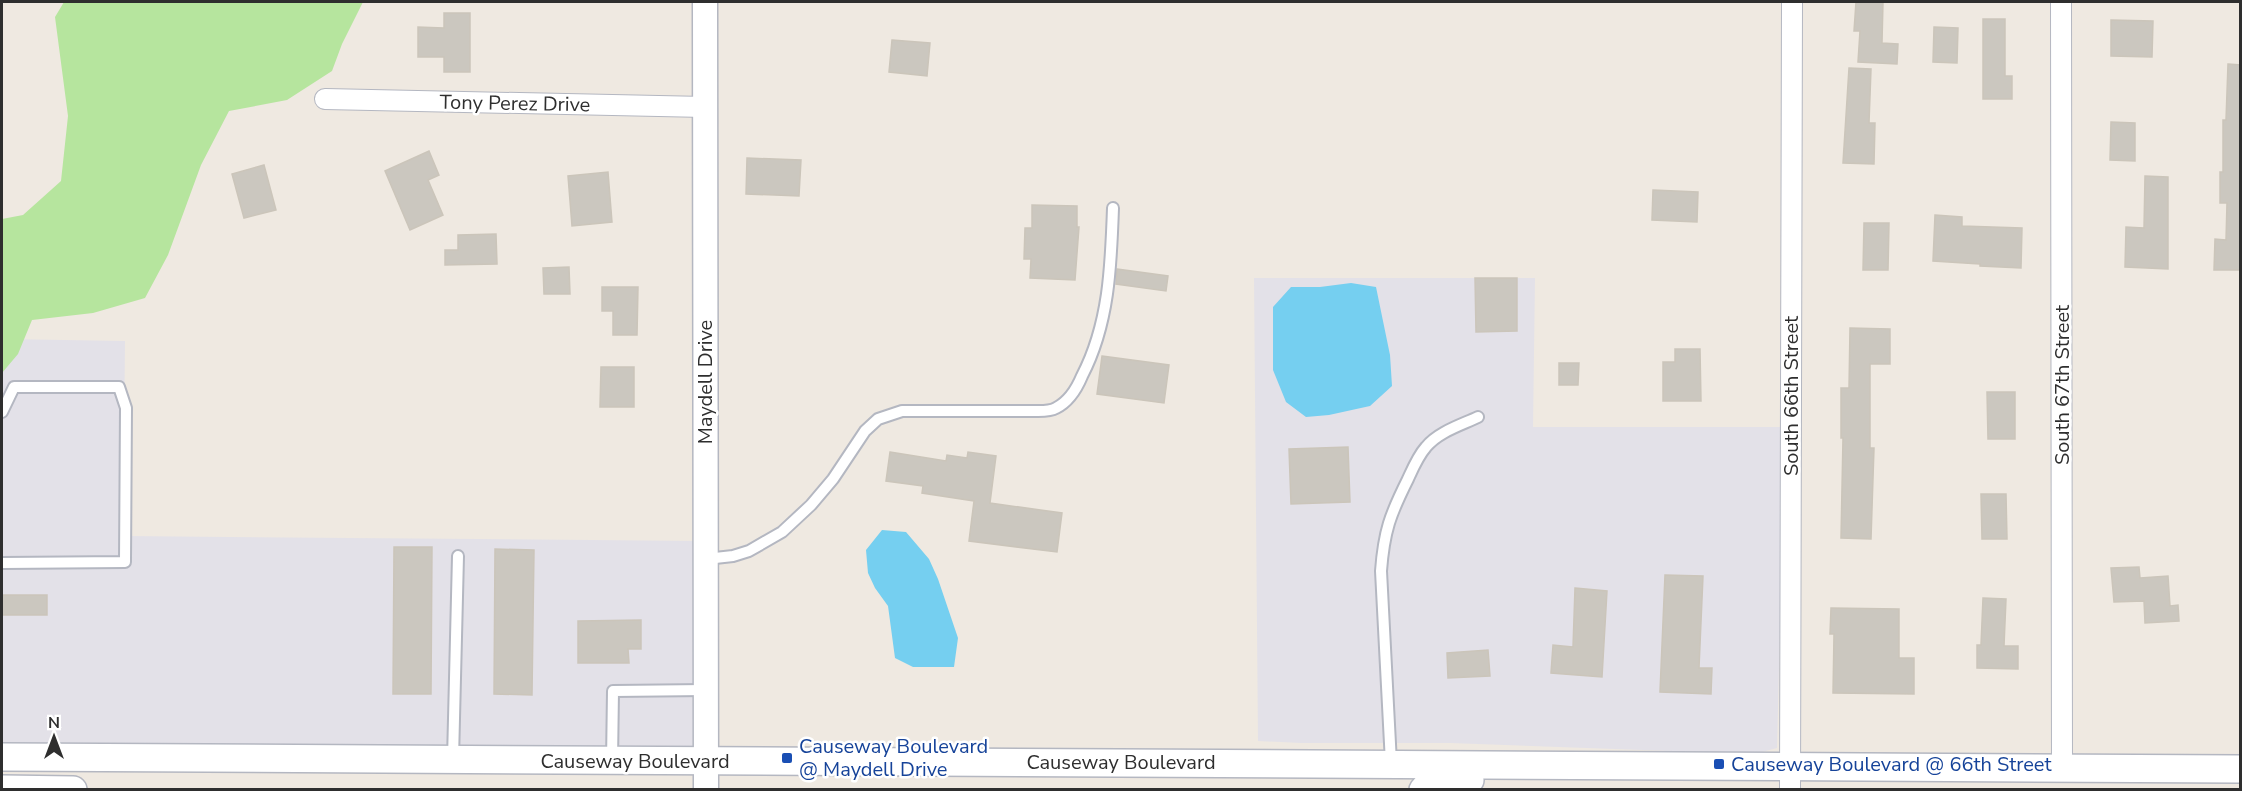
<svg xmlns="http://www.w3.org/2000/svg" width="2242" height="791" font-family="'Nunito Sans',sans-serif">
<rect width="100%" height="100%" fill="#efe9e1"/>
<g fill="#e3e1e8">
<polygon points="1254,278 1535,278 1533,427 1785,427 1777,748 1754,754 1450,743 1301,743 1258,741"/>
<polygon points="2,339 125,341 123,536 701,541 701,775 2,766"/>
</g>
<polygon fill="#b6e59e" points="64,2 363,2 342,44 332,71 287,100 229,111 201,165 168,255 145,298 93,313 32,320 18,354 2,373 2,219 23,215 61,181 68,116 55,17"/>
<g fill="#75cff0">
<polygon points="1351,283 1376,287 1390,355 1392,386 1370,406 1329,415 1306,417 1286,402 1273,370 1273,307 1291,287 1320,287"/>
<polygon points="882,530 906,532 929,559 938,579 958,638 954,667 913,667 895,658 888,606 875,588 868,573 866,550"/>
</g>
<g fill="#cbc7bf" stroke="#cbc5ba" stroke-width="1.5">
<polygon points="1856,2 1883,2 1882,43 1898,44 1897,64 1858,62 1860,31 1854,31"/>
<polygon points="444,13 470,13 470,72 444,72 444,57 418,57 418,27 444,28"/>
<polygon points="1983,19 2005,19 2005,76 2012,76 2012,99 1983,99"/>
<polygon points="2111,20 2153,21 2152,57 2111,56"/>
<polygon points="1934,27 1958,28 1957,63 1933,62"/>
<polygon points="892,40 930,43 927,76 889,72"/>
<polygon points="2228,64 2241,65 2241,270 2214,270 2215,239 2226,240 2227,203 2220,203 2220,172 2223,172 2223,120 2226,120"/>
<polygon points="1849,68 1871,69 1869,123 1875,123 1874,164 1843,163"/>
<polygon points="2111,122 2135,123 2135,161 2110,160"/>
<polygon points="429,151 439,175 428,180 443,215 410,230 385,171"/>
<polygon points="747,158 801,160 799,196 746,194"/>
<polygon points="264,165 276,210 244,218 232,174"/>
<polygon points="608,172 612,222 572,226 568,176"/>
<polygon points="2145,176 2168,177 2168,269 2125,267 2126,227 2144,228"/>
<polygon points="1653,190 1698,192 1697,222 1652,220"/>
<polygon points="1032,205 1077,206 1077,227 1079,227 1075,280 1030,278 1031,259 1024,259 1025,228 1032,228"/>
<polygon points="1935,215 1962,217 1962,226 2022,228 2021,268 1980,266 1980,264 1933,261"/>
<polygon points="1864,223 1889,223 1888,270 1863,270"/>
<polygon points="496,234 497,264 445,265 445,250 458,250 458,235"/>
<polygon points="569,267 570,294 544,294 543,268"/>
<polygon points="1117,269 1168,276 1166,291 1116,284"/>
<polygon points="1475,278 1517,278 1517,331 1476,332"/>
<polygon points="602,287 638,287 637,335 613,335 613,311 602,311"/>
<polygon points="1850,328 1890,329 1890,364 1870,364 1870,448 1874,448 1871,539 1841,538 1843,438 1841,438 1841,388 1849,388"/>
<polygon points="1675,349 1700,349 1701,401 1663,401 1663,362 1675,362"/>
<polygon points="1102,356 1169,365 1164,403 1097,394"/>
<polygon points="1559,363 1579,363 1578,385 1559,385"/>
<polygon points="601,367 634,367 634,407 600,407"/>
<polygon points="1987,392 2015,392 2015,439 1988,439"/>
<polygon points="1348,447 1350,502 1291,504 1289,449"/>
<polygon points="890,452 946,461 947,455 967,458 968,452 996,456 990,503 1062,513 1057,552 969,541 974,501 922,493 923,486 886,481"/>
<polygon points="1981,494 2006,494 2007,539 1982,539"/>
<polygon points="394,547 432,547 431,694 393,694"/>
<polygon points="495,549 534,550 532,695 494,694"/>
<polygon points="2139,567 2140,578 2168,576 2170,606 2178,605 2179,621 2145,623 2144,601 2114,602 2111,568"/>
<polygon points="1665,575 1703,576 1699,668 1712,668 1711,694 1660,692"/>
<polygon points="1575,588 1607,591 1602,677 1551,673 1553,645 1573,647"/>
<rect x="2" y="595" width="45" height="20"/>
<polygon points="1983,598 2006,599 2004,646 2018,646 2018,669 1977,668 1977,645 1981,645"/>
<polygon points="1831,608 1899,609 1899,658 1914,658 1914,694 1833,693 1834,634 1830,634"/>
<polygon points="641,620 641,649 628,649 629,663 578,663 578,621"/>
<polygon points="1488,650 1490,676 1448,678 1447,653"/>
</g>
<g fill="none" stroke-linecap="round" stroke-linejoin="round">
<g stroke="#b4b7c1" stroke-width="14">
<g id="service">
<polyline points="2,412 14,387 119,387 126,408 125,562 2,563"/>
<path d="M706,559L733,556L749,551L782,532L811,505L833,479L865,431L878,419L902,411H1038C1044,411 1051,411 1056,408C1068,402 1077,388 1082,376C1109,324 1111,267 1113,208"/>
<polyline points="453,759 458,556"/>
<polyline points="612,761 613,691 706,690"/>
<path d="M1391,763L1381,571C1384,531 1390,515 1408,479C1413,468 1418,456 1426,447C1438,432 1461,425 1478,417"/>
</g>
</g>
<g stroke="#b4b7c1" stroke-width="22">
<g id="minor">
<polyline points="2061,2 2062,768"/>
<polyline points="325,99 705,107"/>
<polyline points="1790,790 1792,2"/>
</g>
</g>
<g stroke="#b4b7c1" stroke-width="27">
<polyline id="tertiary" points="705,2 706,790"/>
</g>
<g stroke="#b4b7c1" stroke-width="30">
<g id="secondary">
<polyline points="2,757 2240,769"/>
<polyline points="2,789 73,790"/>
<path d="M1423,790C1432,777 1455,780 1470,780"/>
</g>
</g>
<use href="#service" stroke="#fff" stroke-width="10"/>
<use href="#minor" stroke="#fff" stroke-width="20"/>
<use href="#tertiary" stroke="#fff" stroke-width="24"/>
<use href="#secondary" stroke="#fff" stroke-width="27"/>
</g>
<g fill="#1a4fb4" stroke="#fff" stroke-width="2">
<rect x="781" y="752" width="12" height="12" rx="3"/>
<rect x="1713" y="758" width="12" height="12" rx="3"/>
</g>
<g text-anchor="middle" stroke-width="5" stroke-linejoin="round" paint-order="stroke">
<g font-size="20" fill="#2e2e2e" stroke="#fff">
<text transform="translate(515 103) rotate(1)" y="7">Tony Perez Drive</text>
<text transform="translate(705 382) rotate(-90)" y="7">Maydell Drive</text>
<text transform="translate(2062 385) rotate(-90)" y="7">South 67th Street</text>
<text transform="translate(1791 396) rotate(-90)" y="7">South 66th Street</text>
<text x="635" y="768">Causeway Boulevard</text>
<text x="1121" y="769">Causeway Boulevard</text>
</g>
<g font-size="20" fill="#164399" stroke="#fff" text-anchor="start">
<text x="799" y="753">Causeway Boulevard<tspan x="799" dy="23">@ Maydell Drive</tspan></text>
<text x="1731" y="771">Causeway Boulevard @ 66th Street</text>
</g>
</g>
<rect width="2242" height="791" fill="none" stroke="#2e2e2e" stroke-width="6"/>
<g transform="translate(54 737)" stroke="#ffffff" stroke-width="4.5" paint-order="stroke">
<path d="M0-4.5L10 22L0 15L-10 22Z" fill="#2e2e2e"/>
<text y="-9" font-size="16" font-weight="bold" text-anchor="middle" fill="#2e2e2e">N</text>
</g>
</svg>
